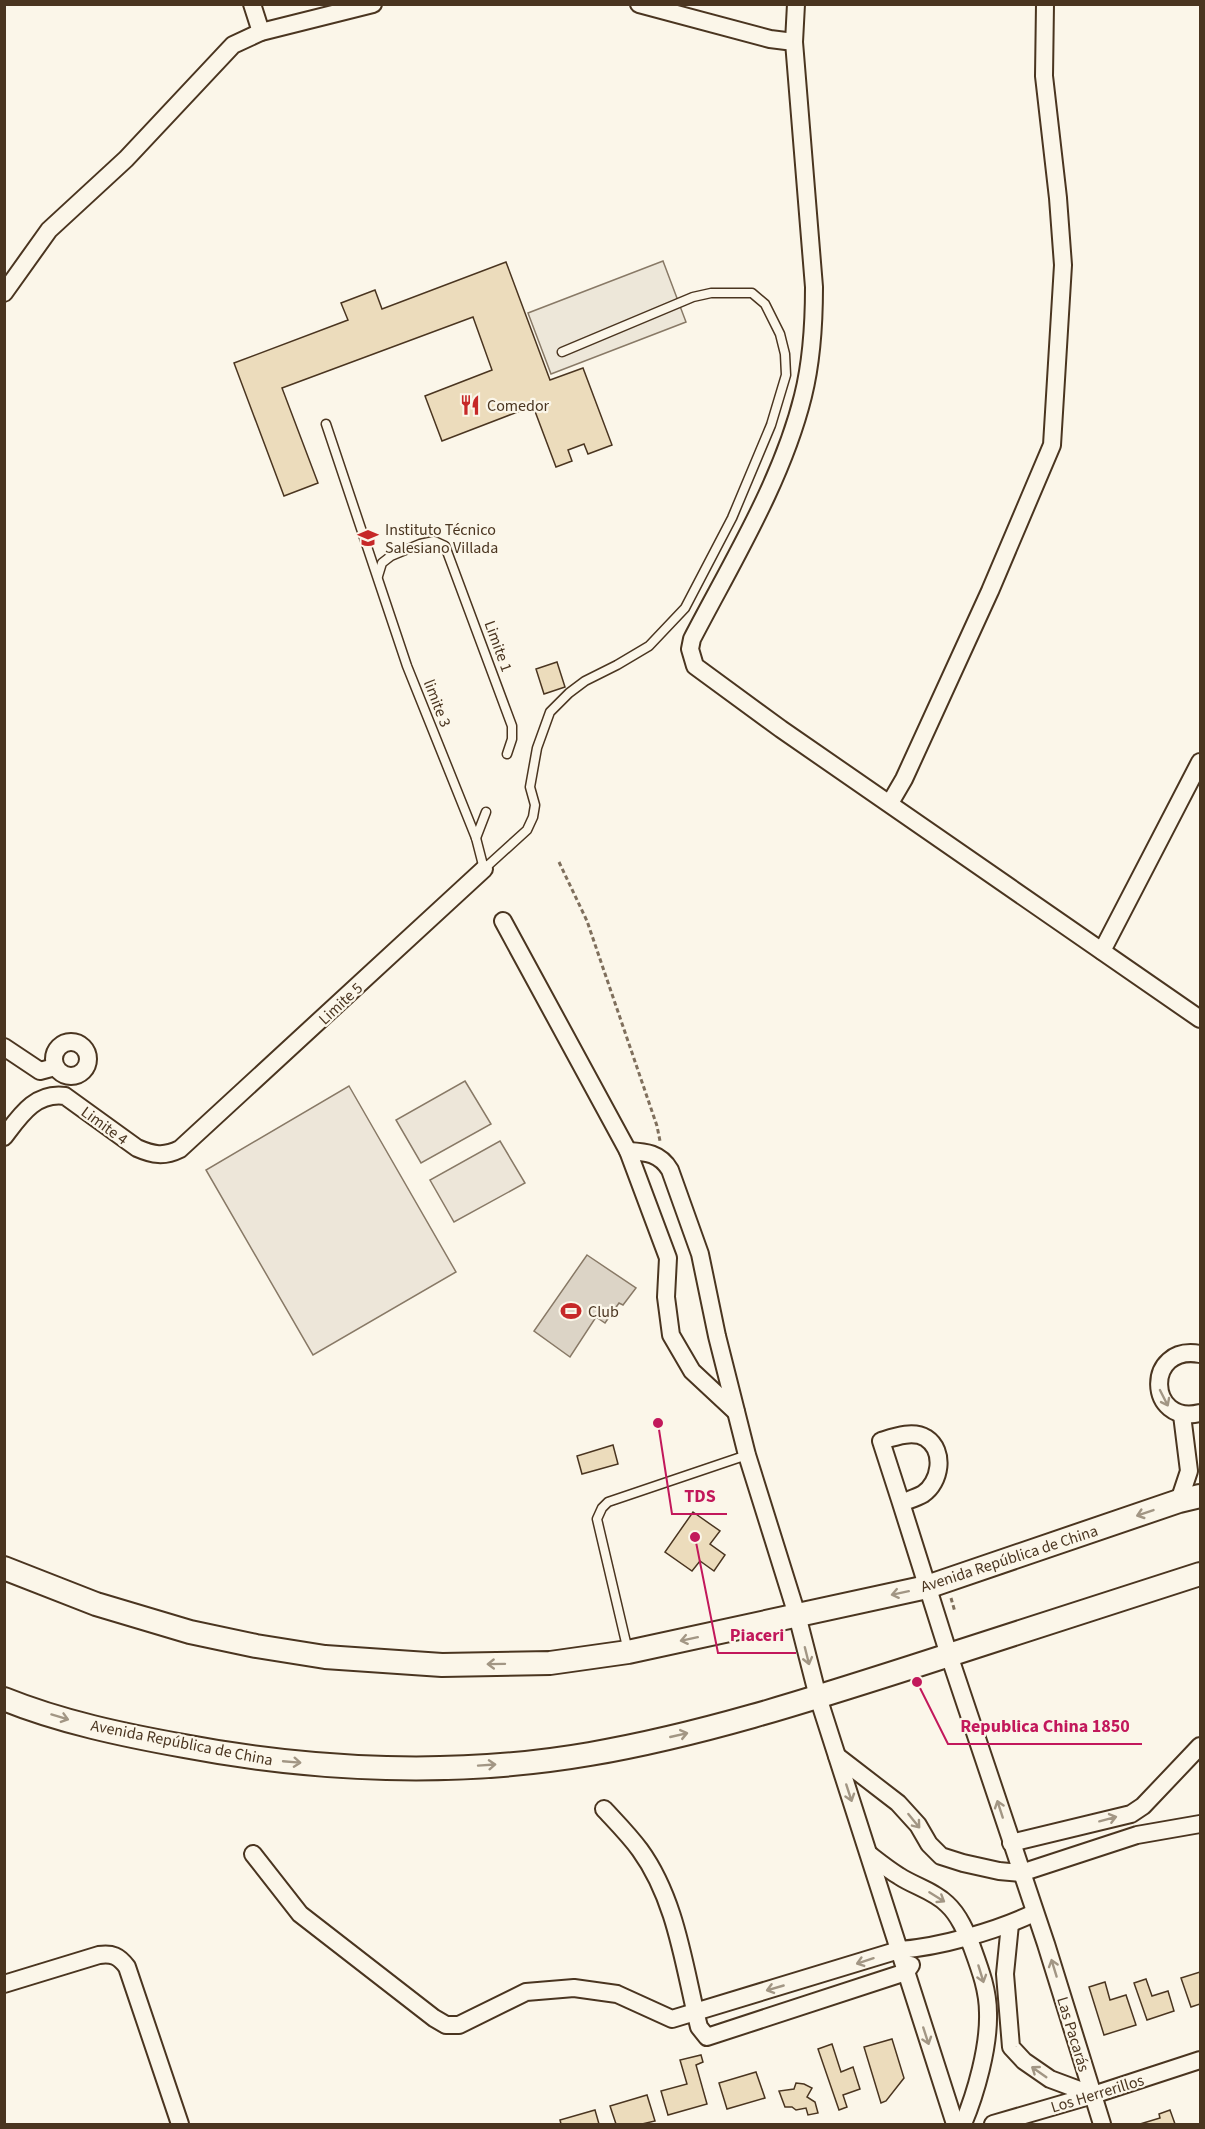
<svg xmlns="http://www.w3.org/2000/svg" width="1205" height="2129" font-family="'Source Sans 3',sans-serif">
<rect width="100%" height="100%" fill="#fbf6e9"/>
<g fill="#ede6d9" stroke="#887966" stroke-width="1.5">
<polygon points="465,1081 491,1124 421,1163 396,1120"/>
<polygon points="349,1086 456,1272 313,1355 206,1170"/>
<polygon points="500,1141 525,1183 454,1222 430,1180"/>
</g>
<polygon fill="#ede7d9" stroke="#887966" stroke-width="1.5" points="663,261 686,322 551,374 528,313"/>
<polygon fill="#dcd4c6" stroke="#887966" stroke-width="1.5" points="587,1255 636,1288 623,1305 619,1303 605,1323 596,1317 570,1357 534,1331"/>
<g fill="#ecdcbc" stroke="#4a3520" stroke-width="1.5">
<polygon points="506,262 550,380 583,368 612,445 588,454 584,444 568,450 572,461 556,467 533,406 442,441 425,396 492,370 473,317 282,388 318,483 284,496 234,363 348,320 341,303 375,290 382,309"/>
<polygon points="557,662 565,687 544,694 536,669"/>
<polygon points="613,1445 618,1464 582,1474 577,1456"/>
<polygon points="693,1512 720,1531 710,1544 725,1555 714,1571 700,1561 692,1571 665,1552"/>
<polygon points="1200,1972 1200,2004 1191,2007 1181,1978"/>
<polygon points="1146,1979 1152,1996 1168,1991 1174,2011 1147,2020 1134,1983"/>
<polygon points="1105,1982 1110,2000 1126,1995 1136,2025 1104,2035 1089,1987"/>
<polygon points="892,2039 904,2078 886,2101 881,2103 864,2047"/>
<polygon points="832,2044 841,2072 853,2067 860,2089 843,2095 847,2107 839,2110 818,2049"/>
<polygon points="701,2055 703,2062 696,2065 707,2104 668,2115 661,2091 687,2084 680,2060"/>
<polygon points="756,2072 765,2098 727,2109 719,2083"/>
<polygon points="796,2083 804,2084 812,2088 807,2097 815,2102 818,2113 808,2115 806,2108 796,2110 792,2107 785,2107 779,2091 794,2089"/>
<polygon points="647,2095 655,2121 642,2124 616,2124 610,2106"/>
<polygon points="595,2110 599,2124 561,2124 560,2120"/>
<polygon points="1170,2110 1175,2124 1140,2124 1160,2118 1159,2114"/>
</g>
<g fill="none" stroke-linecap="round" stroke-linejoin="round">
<g stroke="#4a3520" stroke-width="11">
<g id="service">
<polyline points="326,424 407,666 476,838 484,869 527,830 533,817 535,805 530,787 537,748 550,712 569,693 585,681 617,665 649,646 685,608 732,518 771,425 786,375 785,354 780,334 765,304 752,293 711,293 693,297 562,352"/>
<polyline points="378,576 382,563 391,556 420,544 434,541 445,546 512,726 512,739 507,754"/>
<polyline points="476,838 486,812"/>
<polyline points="628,1651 597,1519 602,1508 608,1502 747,1455"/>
</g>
</g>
<g stroke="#4a3520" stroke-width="20">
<g id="minor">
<polyline points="252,4 261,32"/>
<path d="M639,4L770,39L794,42L814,287C814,324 812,360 803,396C782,481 732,562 692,639L690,649L695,666L781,729L1200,1019"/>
<polyline points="794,42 796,4"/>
<polyline points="4,293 49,230 126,159 233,45 261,32 373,4"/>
<polyline points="890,803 904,779 990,591 1052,445 1063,265 1058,198 1044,76 1045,4"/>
<polyline points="503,921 628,1151 668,1258 666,1297 671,1335 692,1371 736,1412"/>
<polyline points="1102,951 1200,762"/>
<circle cx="71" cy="1059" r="17"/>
<polyline points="4,1047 40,1071 55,1067"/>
<path d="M4,1137C20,1116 35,1092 65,1096L137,1148C153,1155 164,1157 180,1149L484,869"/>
<path d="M628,1151C646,1152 660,1153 670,1170L700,1254L717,1336L747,1455L797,1615L818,1697L955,2124"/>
<path d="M1200,1354C1144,1344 1147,1426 1200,1413"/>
<polyline points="1179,1501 1189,1471 1182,1415"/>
<path d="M901,1503L881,1441C894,1437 913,1430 926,1438C946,1451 940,1483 923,1494C916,1498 908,1500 901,1503L949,1655L1046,1944L1102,2124"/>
<polyline points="837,1756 898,1803 918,1825 929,1844 941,1856 963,1863 999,1871 1021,1873 1137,1835 1200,1824"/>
<path d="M604,1809C616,1822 629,1835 640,1850C677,1901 684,1968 699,2027L707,2037L906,1972L911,1965"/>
<polyline points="1011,1843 1131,1814 1143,1806 1200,1746"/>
<path d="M253,1854L300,1914L434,2018L446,2025H459L526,1992L574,1988L617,1994L672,2019L899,1950C940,1947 996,1931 1034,1913"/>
<path d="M870,1855C879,1862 889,1870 899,1876C914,1886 934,1891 947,1904C959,1915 966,1932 972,1947C980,1969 988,1990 988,2013C989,2047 976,2093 963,2124"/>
<polyline points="1010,1924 1005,1974 1011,2047 1024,2061 1050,2079 1093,2095"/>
<path d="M4,1984L99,1955C112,1953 119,1956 127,1967L180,2124"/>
<polyline points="993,2124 1093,2095 1200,2060"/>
</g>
</g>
<g stroke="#4a3520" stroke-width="26">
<g id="secondary">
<polyline points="4,1568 96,1604 190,1632 256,1646 325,1657 442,1665 550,1663 628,1652 927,1587 1179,1501 1200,1496"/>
<path d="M4,1699C61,1722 123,1735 184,1746C315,1771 457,1777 590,1754C700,1735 806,1701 912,1667C1008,1636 1104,1605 1200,1574"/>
</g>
</g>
<g stroke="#7f6f5c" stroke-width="3" stroke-dasharray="4.5 3" stroke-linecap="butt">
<polyline points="559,862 587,921 657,1126 660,1141"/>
<polyline points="951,1598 955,1612"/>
</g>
<use href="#service" stroke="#fbf6e9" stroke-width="8"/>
<use href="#minor" stroke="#fbf6e9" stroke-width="16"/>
<use href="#secondary" stroke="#fbf6e9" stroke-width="22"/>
</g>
<defs><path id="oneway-shaft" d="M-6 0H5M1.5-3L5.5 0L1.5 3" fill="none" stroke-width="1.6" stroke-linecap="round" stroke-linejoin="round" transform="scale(1.5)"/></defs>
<g stroke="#a29684">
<use href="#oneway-shaft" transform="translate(1164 1398) rotate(63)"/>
<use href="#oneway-shaft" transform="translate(1145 1513) rotate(161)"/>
<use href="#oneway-shaft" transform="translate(900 1593) rotate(168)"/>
<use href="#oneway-shaft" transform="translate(689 1639) rotate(168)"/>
<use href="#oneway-shaft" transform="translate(807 1656) rotate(76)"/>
<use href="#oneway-shaft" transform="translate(496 1664) rotate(179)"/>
<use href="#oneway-shaft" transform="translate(60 1717) rotate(17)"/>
<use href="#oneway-shaft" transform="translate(679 1735) rotate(-13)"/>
<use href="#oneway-shaft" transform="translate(292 1762) rotate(5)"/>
<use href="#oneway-shaft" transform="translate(487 1765) rotate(-4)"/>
<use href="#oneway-shaft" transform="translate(849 1793) rotate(72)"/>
<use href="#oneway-shaft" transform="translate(1000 1809) rotate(-108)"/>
<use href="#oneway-shaft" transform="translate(1108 1819) rotate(-15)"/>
<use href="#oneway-shaft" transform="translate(914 1821) rotate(51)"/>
<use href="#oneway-shaft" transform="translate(937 1897) rotate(32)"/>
<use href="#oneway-shaft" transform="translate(865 1961) rotate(162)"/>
<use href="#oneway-shaft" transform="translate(1054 1968) rotate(-107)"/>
<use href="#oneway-shaft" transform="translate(981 1974) rotate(73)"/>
<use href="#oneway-shaft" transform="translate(775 1988) rotate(164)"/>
<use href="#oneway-shaft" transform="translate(926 2036) rotate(72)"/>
<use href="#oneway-shaft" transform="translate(1039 2072) rotate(-145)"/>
</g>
<defs>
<g id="restaurant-bare" transform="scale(1.62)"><path d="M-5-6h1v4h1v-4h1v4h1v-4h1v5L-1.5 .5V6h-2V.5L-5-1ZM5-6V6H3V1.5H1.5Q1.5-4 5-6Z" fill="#c62828" stroke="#fbf6e9" stroke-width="2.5" paint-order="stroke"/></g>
<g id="school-bare" transform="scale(1.62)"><path d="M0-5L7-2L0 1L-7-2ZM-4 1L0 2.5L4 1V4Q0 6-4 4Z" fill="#c62828" stroke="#fbf6e9" stroke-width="2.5" paint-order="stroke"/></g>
<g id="stadium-bare" transform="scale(1.62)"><path d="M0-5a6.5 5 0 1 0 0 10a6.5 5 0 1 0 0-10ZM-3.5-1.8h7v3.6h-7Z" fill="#c62828" stroke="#fbf6e9" stroke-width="2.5" paint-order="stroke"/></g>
</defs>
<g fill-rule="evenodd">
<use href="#restaurant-bare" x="470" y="405"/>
<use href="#school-bare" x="368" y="538"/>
<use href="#stadium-bare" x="571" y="1311"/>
</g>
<g text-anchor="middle" stroke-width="4.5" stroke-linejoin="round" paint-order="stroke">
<g font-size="16" fill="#4a3520" stroke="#fbf6e9" text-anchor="start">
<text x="487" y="411">Comedor</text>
<text x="385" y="535">Instituto Técnico<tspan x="385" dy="18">Salesiano Villada</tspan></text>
<text x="588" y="1317">Club</text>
</g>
<g font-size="16" fill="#4a3520" stroke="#fbf6e9">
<text transform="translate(499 646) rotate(70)" y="6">Limite 1</text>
<text transform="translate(438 703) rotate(69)" y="6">limite 3</text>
<text transform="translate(340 1003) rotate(-43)" y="6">Limite 5</text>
<text transform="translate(105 1125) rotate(36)" y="6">Limite 4</text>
<text transform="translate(1009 1558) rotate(-18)" y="6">Avenida República de China</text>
<text transform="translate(182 1742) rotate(11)" y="6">Avenida República de China</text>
<text transform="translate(1074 2034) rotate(73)" y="6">Las Pacarás</text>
<text transform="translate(1097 2093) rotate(-17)" y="6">Los Herrerillos</text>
</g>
</g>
<path fill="none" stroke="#c2185b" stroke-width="2" d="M658 1423L672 1514H727M695 1537L718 1653H796M917 1682L948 1744H1142"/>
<g fill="#c2185b" stroke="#fbf6e9" stroke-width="2">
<circle cx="658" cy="1423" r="6"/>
<circle cx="695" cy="1537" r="6"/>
<circle cx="917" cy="1682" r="6"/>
</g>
<g font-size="18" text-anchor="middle" font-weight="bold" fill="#c2185b" stroke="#fbf6e9" stroke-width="4.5" stroke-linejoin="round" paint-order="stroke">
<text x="700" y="1502">TDS</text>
<text x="757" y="1641">Piaceri</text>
<text x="1045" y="1732">Republica China 1850</text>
</g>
<rect width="1205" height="2129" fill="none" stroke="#4a3520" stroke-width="12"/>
</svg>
